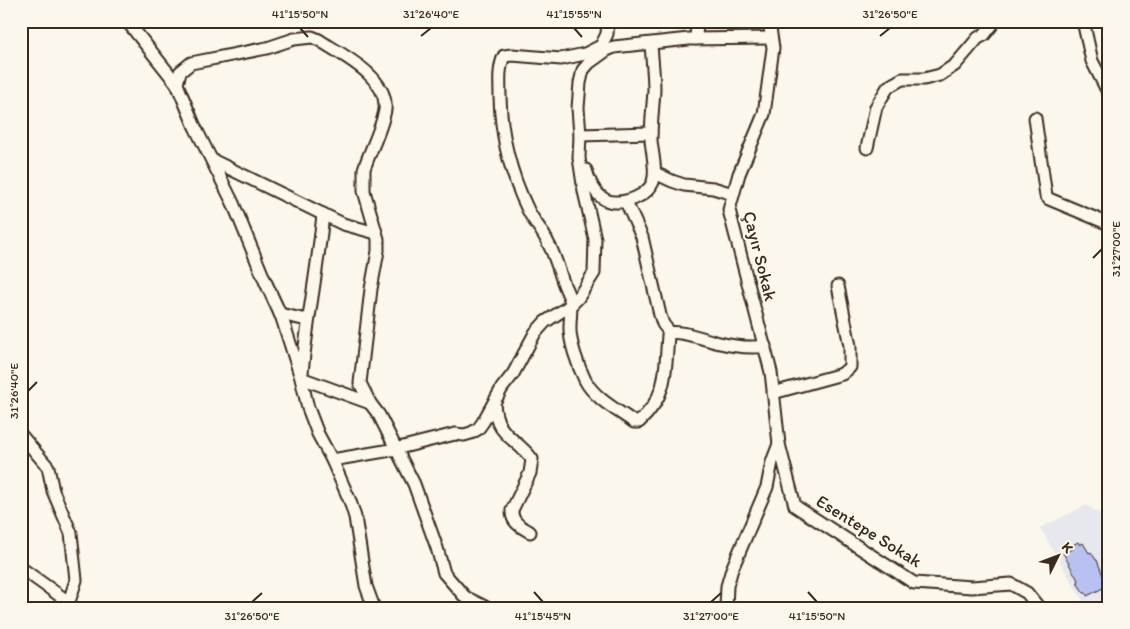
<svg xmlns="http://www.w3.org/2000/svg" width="1130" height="629" font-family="Itim,sans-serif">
<rect width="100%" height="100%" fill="#fbf7ec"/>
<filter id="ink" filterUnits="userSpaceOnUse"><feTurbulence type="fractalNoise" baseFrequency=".02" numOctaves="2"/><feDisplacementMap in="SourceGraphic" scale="10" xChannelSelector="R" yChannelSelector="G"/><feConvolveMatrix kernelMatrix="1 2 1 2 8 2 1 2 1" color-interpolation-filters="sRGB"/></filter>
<g filter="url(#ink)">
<polygon fill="#e7e7ee" points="1086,505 1100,514 1109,529 1109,605 1105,608 1087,608 1040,528"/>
<polygon fill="#b8c1f2" stroke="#3b2a1e" points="1078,542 1080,545 1083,543 1089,553 1091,552 1096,560 1097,560 1107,586 1087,596 1086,593 1084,593 1077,583 1079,582 1063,553 1073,549 1071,546"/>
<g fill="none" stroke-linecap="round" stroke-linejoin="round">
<g stroke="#3b2a1e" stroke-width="15">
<g id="minor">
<polyline points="127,21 177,84"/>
<path d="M608,21L607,34L601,46L585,54L561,59L512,55L504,56C498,69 500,84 500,97C501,137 511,175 528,210C534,222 543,231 548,243C555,255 558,268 563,282C565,288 568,293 570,299C572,308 570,317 570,326C569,341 578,366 585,380C594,398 617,410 634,422H639C668,395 665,372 668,335L670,333"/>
<polyline points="769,21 773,48 764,114 739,174 729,210 771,372 779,444 795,506 914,583 972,587 1011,584 1027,593 1039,608"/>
<polyline points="1083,21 1092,61 1109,94"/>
<polyline points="696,39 697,21"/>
<polyline points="1035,118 1046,196 1049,199 1109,224"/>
<polyline points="580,135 651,133"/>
<polyline points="867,148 876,107 888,87 902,79 924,79 940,75 955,65 978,38 984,35 995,21"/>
<polyline points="212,160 343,224 376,233"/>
<path d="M586,170C590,184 597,201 614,202C627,203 647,196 653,182C657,170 652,153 651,140C651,123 653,107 654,90C654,75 652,60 651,44"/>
<polyline points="655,173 672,181 684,185 713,188 733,194"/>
<polyline points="626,202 642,237 660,315 663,324 670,333"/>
<polyline points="280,314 307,320"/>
<path d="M670,333C680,330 704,339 715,342C732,346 749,349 765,346"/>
<path d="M302,373C307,320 318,268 323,214"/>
<polyline points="301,378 370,403"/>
<polyline points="773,393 842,374 850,367 850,346 838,286"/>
<path d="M494,403C496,436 515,437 532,459L530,473L512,510C511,522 521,527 530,532"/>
<polyline points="21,435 48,467 53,491 71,533 76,580 67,608"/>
<polyline points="332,460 391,450 455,434 464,435 471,433 478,429 483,422 502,388 513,374 535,333 545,322 571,305 578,298 594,273 595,239 584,191 579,158 580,135 578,108 580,83 583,70 589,63 607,50 614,47 689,39 771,38"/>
<polyline points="21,568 70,603"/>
<path d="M374,608L366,586L355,517L350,501L332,460L318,434L308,408L301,378L282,318L265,281L233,203L195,127L177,84L180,72L191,63L267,48L294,39L312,37L319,40C342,55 389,77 385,110C382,128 370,151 364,169V191L378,239V251L371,289L360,383L370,403L379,415L414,484L437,548L444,573L465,597L487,608"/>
<polyline points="726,608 727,586 732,569 767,487 772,462 779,444"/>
</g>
</g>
<use href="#minor" stroke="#fbf7ec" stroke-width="11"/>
</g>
</g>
<path fill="none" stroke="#3b2a1e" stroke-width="2" d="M300,28L308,37M574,28L582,37M421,36L431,28M880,36L890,28M1093,258L1102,249M28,391L37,382M534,592L543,602M808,592L817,602M252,602L262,593M711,602L721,593"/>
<g text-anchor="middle" stroke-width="4" stroke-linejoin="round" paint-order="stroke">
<g font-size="18" fill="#3b2a1e" stroke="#fbf7ec">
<text transform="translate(760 256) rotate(76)" y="6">Çayır Sokak</text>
<text transform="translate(869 531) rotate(32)" y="6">Esentepe Sokak</text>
</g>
</g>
<rect width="1130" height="629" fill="none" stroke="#fbf7ec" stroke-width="55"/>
<g transform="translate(1058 556) rotate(48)" stroke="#fbf7ec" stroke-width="4" paint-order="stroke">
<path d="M0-4L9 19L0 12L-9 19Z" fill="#3b2a1e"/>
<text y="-8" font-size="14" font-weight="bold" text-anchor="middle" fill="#3b2a1e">K</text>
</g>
<rect x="28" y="28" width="1074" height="574" fill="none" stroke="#3b2a1e" stroke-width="2"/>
<g font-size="12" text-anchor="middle" fill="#3b2a1e">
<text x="300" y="18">41°15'50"N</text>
<text x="431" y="18">31°26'40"E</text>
<text x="574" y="18">41°15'55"N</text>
<text x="890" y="18">31°26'50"E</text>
<text transform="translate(1116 249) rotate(-90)" y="4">31°27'00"E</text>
<text transform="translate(14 391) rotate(-90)" y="4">31°26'40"E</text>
<text x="252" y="620">31°26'50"E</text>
<text x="543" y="620">41°15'45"N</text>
<text x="711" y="620">31°27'00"E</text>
<text x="817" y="620">41°15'50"N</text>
</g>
</svg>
